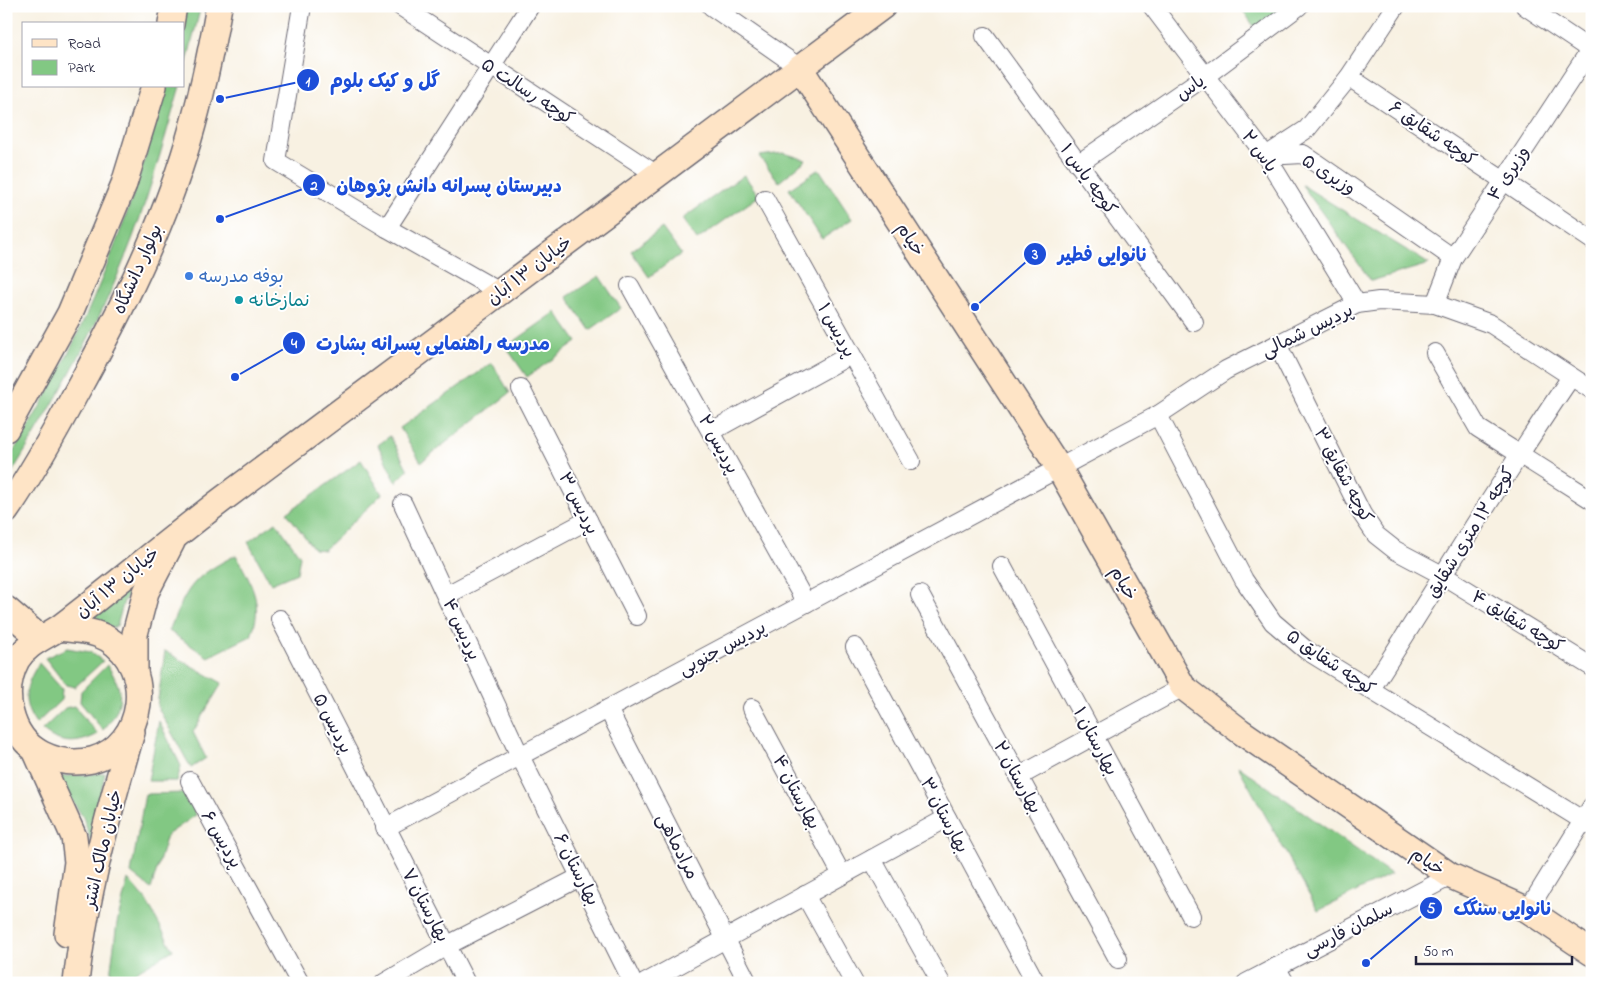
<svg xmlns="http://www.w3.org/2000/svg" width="1598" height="989" font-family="'Indie Flower','Playpen Sans Arabic',sans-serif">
<rect width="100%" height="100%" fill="#fff"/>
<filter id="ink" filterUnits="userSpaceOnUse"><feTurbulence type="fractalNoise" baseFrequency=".02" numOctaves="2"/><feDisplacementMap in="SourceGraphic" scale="10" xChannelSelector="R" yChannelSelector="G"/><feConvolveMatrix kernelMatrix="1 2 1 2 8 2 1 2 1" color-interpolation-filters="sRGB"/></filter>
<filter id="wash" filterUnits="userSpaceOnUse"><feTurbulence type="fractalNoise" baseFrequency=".0096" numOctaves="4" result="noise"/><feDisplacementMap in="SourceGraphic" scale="20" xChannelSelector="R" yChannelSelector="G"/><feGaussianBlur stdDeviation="1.12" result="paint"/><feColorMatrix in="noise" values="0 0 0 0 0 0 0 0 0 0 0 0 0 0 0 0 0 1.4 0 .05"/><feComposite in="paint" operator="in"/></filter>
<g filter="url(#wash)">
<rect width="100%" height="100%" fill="#f8f1e2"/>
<g fill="#82c883" stroke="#52755f">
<polygon points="186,6 201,6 184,73 182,24"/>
<polygon points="1240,6 1285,6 1255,28"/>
<path d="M166,86H180C163,144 147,204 124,260C93,337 50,411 6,482V464C27,429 48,394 66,358C109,271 141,179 166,86Z"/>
<polygon points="784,153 806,160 779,182 759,156"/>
<polygon points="819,169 852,219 822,239 789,189"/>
<polygon points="744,175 759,196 697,240 682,219"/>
<polygon points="1302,185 1429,264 1371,281"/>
<polygon points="662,228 681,254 649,277 631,251"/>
<polygon points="599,276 621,308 590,330 567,297"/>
<polygon points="556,312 577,342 527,377 506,347"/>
<polygon points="492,363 510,393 421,462 400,428"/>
<polygon points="390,436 408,470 396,482 378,445"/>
<polygon points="361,460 382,494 324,550 314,549 287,513"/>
<polygon points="276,522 300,556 297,573 271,584 248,542"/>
<path d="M236,555C252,585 264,602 251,636L208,657L169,631C188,586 191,578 236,555Z"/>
<polygon points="137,583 124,601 117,626 112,628 86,619 107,602"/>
<polygon points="67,648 90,652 103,661 75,687 66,685 45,658"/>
<polygon points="165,651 222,683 193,732 206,758 191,768 157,706"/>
<path d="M39,663L62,689L61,700L36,724C20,702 25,685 39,663Z"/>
<path d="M107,665C125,691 124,707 103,730L80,702L81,691Z"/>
<path d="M74,706L98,734C78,745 59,745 42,730L65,708Z"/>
<polygon points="159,721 181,766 177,781 148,781"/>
<polygon points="1238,766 1391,874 1318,911"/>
<polygon points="105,773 91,841 83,817 56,777"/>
<polygon points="187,793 196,815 167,835 151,889 131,873 145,794"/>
<polygon points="128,879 146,900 173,950 117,983 109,983 117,923"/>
</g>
</g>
<g filter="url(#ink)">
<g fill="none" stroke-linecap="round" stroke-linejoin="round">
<g stroke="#6d6a75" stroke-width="20">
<g id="street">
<polyline points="302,6 276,161 387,228 500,292"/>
<polyline points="400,6 657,175"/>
<polyline points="711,6 800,68"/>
<polyline points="1152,6 1266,156 1357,304"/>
<polyline points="1396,6 1349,77 1307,129 1266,156 1303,154 1453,258"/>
<polyline points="1525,6 1592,51"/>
<polyline points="985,36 1194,322"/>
<polyline points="1349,77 1592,240"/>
<polyline points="1078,164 1204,77 1299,6"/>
<polyline points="765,199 911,461"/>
<polyline points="387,228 530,6"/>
<polyline points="630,286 806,603"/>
<polyline points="1435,304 1453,258 1592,47"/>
<polyline points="1277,344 1362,514 1376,535 1395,550 1444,576 1592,667"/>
<polyline points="1435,353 1478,428 1592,500"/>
<polyline points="521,389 637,616"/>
<polyline points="1158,415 1244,580 1273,622 1306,650 1592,826"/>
<polyline points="712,431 850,355"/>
<polyline points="403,504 520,756 633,983"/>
<polyline points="1002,566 1191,916"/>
<polyline points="447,595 588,520"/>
<polyline points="920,595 1118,959"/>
<polyline points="280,619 466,983"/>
<polyline points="855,647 1036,983"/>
<path d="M1371,689C1438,585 1501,479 1571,377"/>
<polyline points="752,708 842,875"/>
<polyline points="608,709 748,983"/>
<polyline points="1018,777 1183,687"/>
<polyline points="190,781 300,983"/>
<polyline points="385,828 1158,415 1226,370 1357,304 1379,301 1435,304 1491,324 1592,390"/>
<polyline points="872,859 941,983"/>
<polyline points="805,895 854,983"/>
<polyline points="1528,910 1592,806"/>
<polyline points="1276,967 1285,983"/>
<polyline points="384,983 448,945 580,877"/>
<polyline points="645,983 947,818"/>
<polyline points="1246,983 1451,876"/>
</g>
</g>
<g stroke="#6d6a75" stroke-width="28">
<g id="secondary">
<polyline points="171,24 174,6"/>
<polyline points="800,68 1059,468 1183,687 1240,731 1451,876 1528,910 1592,953"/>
<polyline points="6,429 70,313 124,184 154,86"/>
<path d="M6,511C33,472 55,432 77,391C120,313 163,227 188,142C201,98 211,52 219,6"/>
<polyline points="6,609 40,638"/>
<path d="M59,628C76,630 93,630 108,639C155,668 146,745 92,760C75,764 58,762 42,754C9,737 0,692 17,660C28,642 47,637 63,625C117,584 169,540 223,499C443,335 663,171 883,6"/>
<polyline points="135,672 135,634 146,592 172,542"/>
<polyline points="35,750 74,837 77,862 67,934"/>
<path d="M76,983C85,898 108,814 132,732"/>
</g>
</g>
<use href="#street" stroke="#fff" stroke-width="18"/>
<use href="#secondary" stroke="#fee4c6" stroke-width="25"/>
</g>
</g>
<circle fill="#3f7fe0" stroke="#fff" stroke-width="2" cx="189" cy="276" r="5"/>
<circle fill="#0f9aa8" stroke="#fff" stroke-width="2" cx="239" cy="300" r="5"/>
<g text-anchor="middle" stroke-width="4" stroke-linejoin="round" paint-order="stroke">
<g font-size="18" fill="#22223b" stroke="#fff">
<text transform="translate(1190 87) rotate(-35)" y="6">یاس</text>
<text transform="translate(528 91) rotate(33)" y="6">کوچه رسالت ۵</text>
<text transform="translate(1433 133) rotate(34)" y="6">کوچه شقایق ۶</text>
<text transform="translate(1260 151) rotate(54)" y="6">یاس ۲</text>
<text transform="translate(1508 173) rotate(-57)" y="6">وزیری ۴</text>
<text transform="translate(1329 174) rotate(32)" y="6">وزیری ۵</text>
<text transform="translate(1089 179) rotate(54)" y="6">کوچه یاس ۱</text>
<text transform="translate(911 239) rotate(57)" y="6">خیام</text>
<text transform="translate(137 269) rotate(-66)" y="6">بولوار دانشگاه</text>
<text transform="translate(529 270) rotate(-37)" y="6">خیابان ۱۳ آبان</text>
<text transform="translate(837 330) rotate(61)" y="6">پردیس ۱</text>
<text transform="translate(1307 330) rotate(-26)" y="6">پردیس شمالی</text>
<text transform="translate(719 444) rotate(61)" y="6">پردیس ۲</text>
<text transform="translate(1344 475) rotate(62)" y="6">کوچه شقایق ۳</text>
<text transform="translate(579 503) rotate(63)" y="6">پردیس ۳</text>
<text transform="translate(1470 532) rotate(-58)" y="6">کوچه ۱۲ متری شقایق</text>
<text transform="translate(117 582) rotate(-39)" y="6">خیابان ۱۳ آبان</text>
<text transform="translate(1124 583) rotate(60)" y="6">خیام</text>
<text transform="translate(1518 621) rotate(31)" y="6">کوچه شقایق ۴</text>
<text transform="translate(462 629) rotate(65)" y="6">پردیس ۴</text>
<text transform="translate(722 648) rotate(-28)" y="6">پردیس جنوبی</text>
<text transform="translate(1331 662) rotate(34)" y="6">کوچه شقایق ۵</text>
<text transform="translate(333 723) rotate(63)" y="6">پردیس ۵</text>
<text transform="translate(1096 741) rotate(62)" y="6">بهارستان ۱</text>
<text transform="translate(1018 777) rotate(61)" y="6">بهارستان ۲</text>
<text transform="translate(797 792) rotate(62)" y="6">بهارستان ۴</text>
<text transform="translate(945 815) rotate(62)" y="6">بهارستان ۳</text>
<text transform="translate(222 839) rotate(60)" y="6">پردیس ۶</text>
<text transform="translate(678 846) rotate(63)" y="6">مرادماهی</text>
<text transform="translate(102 849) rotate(-77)" y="6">خیابان مالک اشتر</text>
<text transform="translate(1428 861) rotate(34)" y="6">خیام</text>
<text transform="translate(577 869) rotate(63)" y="6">بهارستان ۶</text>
<text transform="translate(426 905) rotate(62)" y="6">بهارستان ۷</text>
<text transform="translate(1348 929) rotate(-27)" y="6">سلمان فارسی</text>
</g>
<g font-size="18" fill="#366cbe" stroke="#fff" text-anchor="start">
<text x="199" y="282">بوفه مدرسه</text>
</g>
<g font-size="18" fill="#0d838f" stroke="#fff" text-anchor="start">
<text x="249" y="306">نمازخانه</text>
</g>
</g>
<path fill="none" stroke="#1d4ed8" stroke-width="2" d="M220 99L308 80M220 219L314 185M975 307L1035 254M235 377L294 343M1366 963L1431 908"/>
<g fill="#1d4ed8" stroke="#fff" stroke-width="2">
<circle cx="220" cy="99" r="5"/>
<circle cx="220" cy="219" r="5"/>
<circle cx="975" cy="307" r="5"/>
<circle cx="235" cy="377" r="5"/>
<circle cx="1366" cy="963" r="5"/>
<circle cx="308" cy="80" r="12"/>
<circle cx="314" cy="185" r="12"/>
<circle cx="1035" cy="254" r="12"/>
<circle cx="294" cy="343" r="12"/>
<circle cx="1431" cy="908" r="12"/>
</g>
<g font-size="15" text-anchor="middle" font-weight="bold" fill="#fff">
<text x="308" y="86">1</text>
<text x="314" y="190">2</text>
<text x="1035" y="259">3</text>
<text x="294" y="348">4</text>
<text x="1431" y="913">5</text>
</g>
<g font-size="19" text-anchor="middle" font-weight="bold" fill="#1d4ed8" stroke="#fff" stroke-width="4" stroke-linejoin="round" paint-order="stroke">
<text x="385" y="87">گل و کیک بلوم</text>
<text x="449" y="192">دبیرستان پسرانه دانش پژوهان</text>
<text x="1103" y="261">نانوایی فطیر</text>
<text x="433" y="350">مدرسه راهنمایی پسرانه بشارت</text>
<text x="1503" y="915">نانوایی سنگک</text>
</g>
<rect width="1598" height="989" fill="none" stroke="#fff" stroke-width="25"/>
<rect x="22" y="22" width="162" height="65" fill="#ffffff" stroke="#a7a7b1"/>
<rect x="32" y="39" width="25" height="8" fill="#fee4c6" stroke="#a7a7b1"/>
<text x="68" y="48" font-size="15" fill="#22223b">Road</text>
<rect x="32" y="60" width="25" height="15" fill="#82c883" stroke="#a7a7b1"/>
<text x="68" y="72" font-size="15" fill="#22223b">Park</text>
<path d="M1416 956v8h156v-8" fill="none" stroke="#22223b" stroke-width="2.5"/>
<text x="1423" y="956" font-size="15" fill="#22223b" stroke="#ffffff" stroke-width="4" paint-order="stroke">50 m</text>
</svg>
